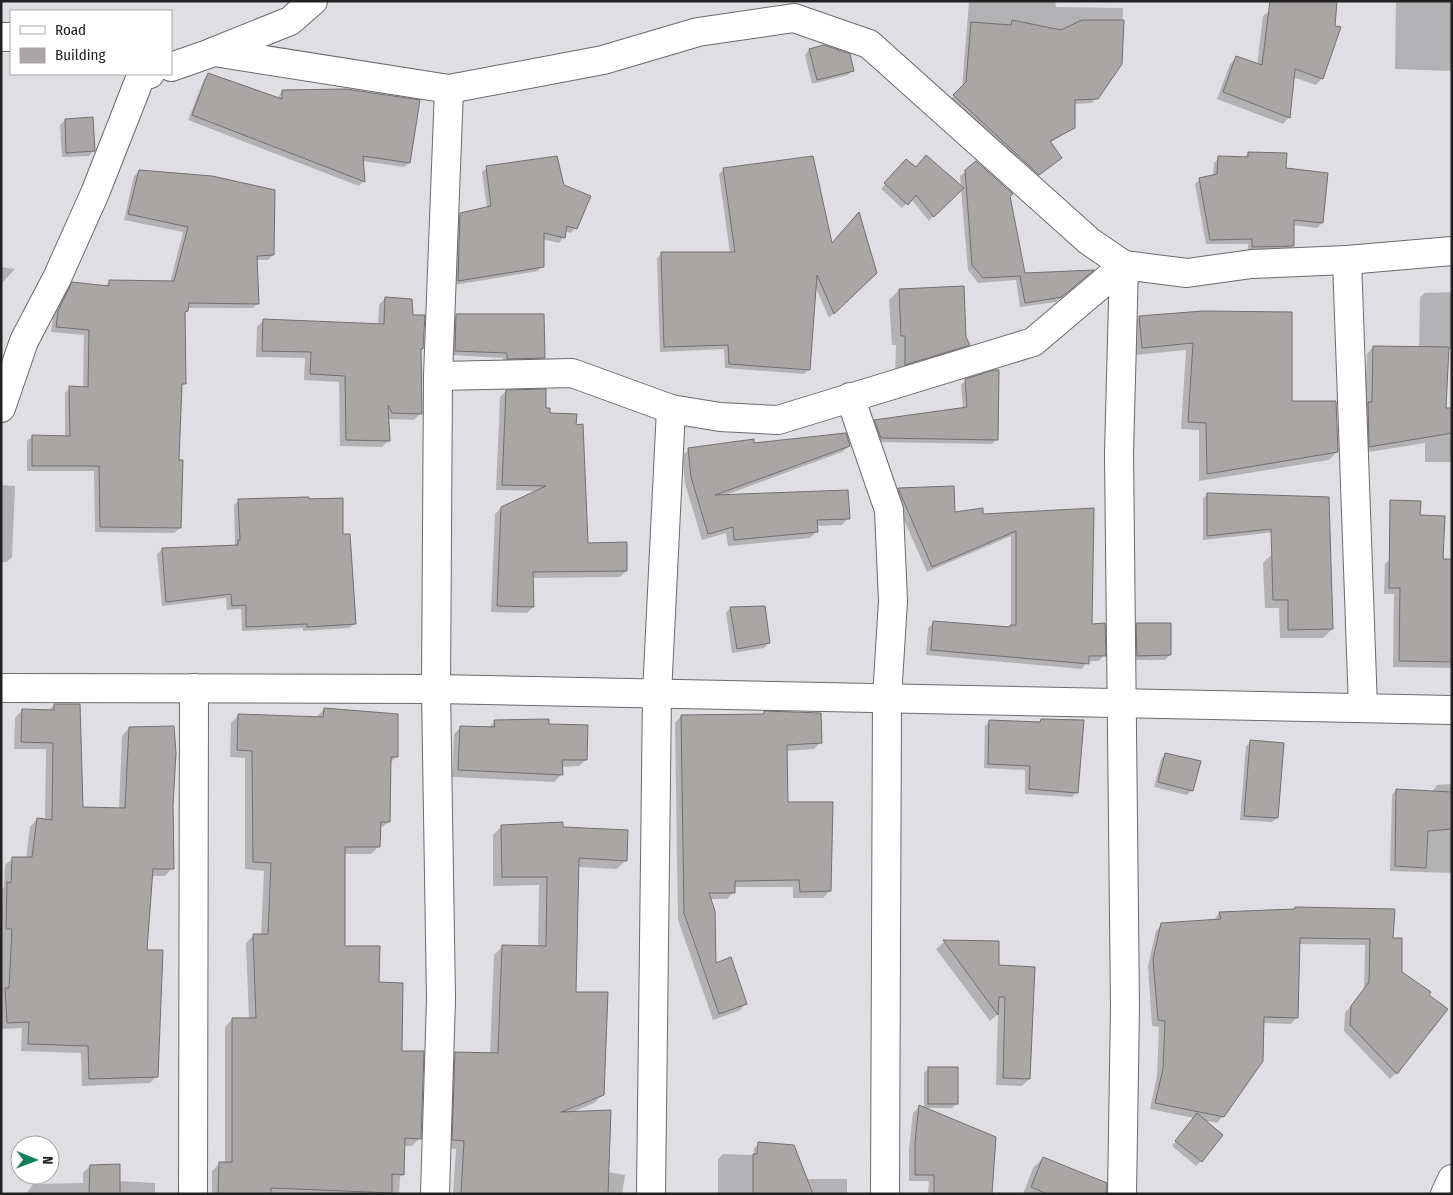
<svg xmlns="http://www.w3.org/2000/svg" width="1453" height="1195" font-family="'Fira Sans Condensed',sans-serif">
<rect width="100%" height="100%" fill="#dfdee2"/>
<g fill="#0003">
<polygon points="969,1 1055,1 1056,7 1123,8 1120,64 1092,103 1073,104 1074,128 1050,143 1061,158 1034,179 949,101 962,88"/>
<polygon points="1396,1 1452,1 1452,71 1395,69"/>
<polygon points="1270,10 1322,78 1316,85 1293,77 1289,117 1283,124 1217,99 1230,64 1237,57 1257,65 1263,16"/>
<polygon points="809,50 853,70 848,75 812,84 805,55"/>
<polygon points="209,74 277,99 282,91 409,163 404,167 362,161 363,181 359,186 188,120 204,79"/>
<polygon points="65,120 93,151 89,156 62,157 60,125"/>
<polygon points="1248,153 1322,223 1317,228 1293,225 1293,245 1288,250 1248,252 1248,244 1206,244 1195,184 1200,179 1213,176 1214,163 1219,158 1244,158"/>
<polygon points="902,165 961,188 960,176 966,171 1009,197 1024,274 1087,275 1056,302 1020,307 1016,280 978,283 968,270 961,189 929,221 911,199 902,208 881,189"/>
<polygon points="487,168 575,228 571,233 565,231 563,238 559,243 542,239 542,266 538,271 454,285 456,219 461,214 487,208 482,172"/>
<polygon points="724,169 831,245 875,272 829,318 815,286 809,369 804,374 725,368 724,349 660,352 657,258 662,253 730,253 719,174"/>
<polygon points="139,171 273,255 268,260 256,260 258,303 253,308 187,308 184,314 185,383 181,387 177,461 180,528 174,533 95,532 94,471 27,471 27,441 33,436 65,437 65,393 70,388 83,388 84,335 51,332 53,317 67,289 73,284 104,287 109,282 170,283 183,232 124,220 134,176"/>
<polygon points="1,267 15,269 1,284"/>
<polygon points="899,290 968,345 958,355 895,374 896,345 892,345 889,300"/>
<polygon points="1452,292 1452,349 1448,349 1445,409 1452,409 1452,462 1425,462 1425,443 1363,453 1367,354 1373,347 1419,348 1420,297 1425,293"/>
<polygon points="385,298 412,316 422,349 420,351 421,413 414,420 388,419 388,441 382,447 340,446 339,382 304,380 305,358 256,357 257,327 264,320 378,325 379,305"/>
<polygon points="1203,312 1337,452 1329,460 1199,481 1199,430 1181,429 1186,350 1135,355 1132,325 1139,317"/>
<polygon points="457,316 544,357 539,362 503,363 503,358 450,355 452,321"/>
<polygon points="966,380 997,439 992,444 876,442 870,426 875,421 963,409 961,385"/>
<polygon points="506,391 575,426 587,544 626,571 620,577 532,578 533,607 527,613 491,612 495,514 501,508 537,491 496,490 500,397"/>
<polygon points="753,444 849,446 842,452 723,496 848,518 842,525 816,526 817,531 810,538 728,546 726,533 702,540 685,484 682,456 689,449"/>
<polygon points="1,485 15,486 12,557 7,562 1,562"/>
<polygon points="953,487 954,513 982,516 1093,509 1091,625 1104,655 1099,661 1088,661 1082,669 926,655 928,628 934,622 1008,628 1011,626 1011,536 927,572 893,495 898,489"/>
<polygon points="1207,494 1287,531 1203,540 1203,499"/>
<polygon points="239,500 308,500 342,536 355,623 350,628 303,631 303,628 242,631 241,609 227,610 226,598 162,606 157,554 162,549 233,547 235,544 234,505"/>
<polygon points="1272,554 1332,629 1323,638 1280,638 1279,608 1265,608 1263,563"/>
<polygon points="1391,558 1452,560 1452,668 1393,667 1394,594 1384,594 1385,564"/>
<polygon points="730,608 764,608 769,643 764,648 732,653 726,613"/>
<polygon points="1137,625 1170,655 1165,660 1133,660 1132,629"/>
<polygon points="54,705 82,809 119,809 122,736 129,728 172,805 172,868 165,876 152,876 146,951 157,1076 150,1083 82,1086 81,1053 21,1051 22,1028 1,1029 1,890 4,887 5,865 13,858 26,858 30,827 37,819 45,820 46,749 14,749 15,718 22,710 48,711"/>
<polygon points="324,709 396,757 390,763 389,822 379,829 379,846 371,854 344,854 344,947 378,984 401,1052 420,1138 412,1146 403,1146 403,1174 400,1177 399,1194 212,1194 212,1171 220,1163 225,1163 225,1027 232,1019 249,1019 246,943 254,935 261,935 264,871 245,869 245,758 230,757 231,723 238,716 316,718"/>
<polygon points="765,713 821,742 814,749 786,751 787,804 830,891 823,898 793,898 793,887 734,887 734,892 727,899 710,899 714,964 746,1004 739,1011 713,1020 678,920 675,723 681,716 763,715"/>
<polygon points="495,721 548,725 586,760 579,766 561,767 561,775 554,782 452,777 454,734 461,727 488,728"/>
<polygon points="1041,721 1077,792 1072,797 1025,794 1025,770 984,768 985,726 989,722 1038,724"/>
<polygon points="1251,742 1277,818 1272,822 1240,820 1246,746"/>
<polygon points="1166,754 1192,790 1187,795 1154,787 1161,759"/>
<polygon points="1452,784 1452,873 1390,871 1392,795 1396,790 1432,792 1437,785"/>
<polygon points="502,826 562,828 625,861 617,869 578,867 575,993 603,1094 594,1103 570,1113 607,1172 625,1175 622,1194 453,1194 456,1149 444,1148 447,1062 456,1053 490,1054 494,955 503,946 538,947 539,885 493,886 493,835"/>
<polygon points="1296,908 1392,939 1396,1073 1390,1079 1344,1031 1345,1013 1364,989 1365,945 1298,944 1297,1017 1291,1024 1262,1023 1223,1116 1217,1123 1202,1120 1201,1161 1196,1166 1172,1146 1194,1118 1150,1109 1157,1076 1159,1027 1152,1026 1148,966 1156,931 1162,924 1214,920 1219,913 1293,911"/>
<polygon points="944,942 998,942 998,966 1029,1079 1022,1086 996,1085 998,1014 990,1021 936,949"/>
<polygon points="929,1068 957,1104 952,1108 924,1108 924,1073"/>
<polygon points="919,1107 991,1194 928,1194 929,1181 909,1181 909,1149 913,1113"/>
<polygon points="759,1144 806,1179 847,1179 847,1194 718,1194 718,1159 723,1154 753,1155 754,1148"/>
<polygon points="1043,1158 1086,1194 1023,1194 1033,1168"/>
<polygon points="90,1166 119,1181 155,1183 155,1194 26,1194 33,1184 83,1183 83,1173"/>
</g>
<g fill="#aaa6a6" stroke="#746f6f">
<polygon points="1270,1 1337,1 1335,26 1341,27 1323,79 1295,69 1290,118 1223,92 1236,56 1262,65"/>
<polygon points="1012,20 1061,30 1082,20 1124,20 1122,64 1098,99 1075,100 1075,128 1050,141 1062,158 1039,175 953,95 966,82 971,22 1011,25"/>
<polygon points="824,45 850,54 854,71 817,80 809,49"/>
<polygon points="208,73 282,99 282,90 346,89 420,100 410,163 363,156 365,182 192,115"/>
<polygon points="93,117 95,151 66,153 65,119"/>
<polygon points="1248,152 1287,153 1286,168 1328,173 1323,223 1294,220 1294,246 1252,247 1252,239 1210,240 1199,178 1217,174 1218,156 1248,157"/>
<polygon points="926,155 964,188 934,217 916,195 908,205 884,183 906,159 916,167"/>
<polygon points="557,156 564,185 591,196 577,229 567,226 565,238 544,233 544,267 458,281 460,213 491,206 486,166"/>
<polygon points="813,156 832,243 859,212 877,273 834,314 817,275 810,370 729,364 728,345 664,347 661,252 735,252 723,168"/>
<polygon points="976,161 1013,194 1010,196 1025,273 1094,270 1062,297 1025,303 1020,276 983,278 972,265 965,170"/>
<polygon points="139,170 212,176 275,190 274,255 257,256 259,304 189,303 188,311 185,312 186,384 182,384 179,460 183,460 181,528 100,527 99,466 32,466 32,435 70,436 69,386 88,387 89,330 56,327 58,311 72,282 109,286 109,280 174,281 188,227 128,214"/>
<polygon points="964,286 966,337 970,345 905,365 905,336 901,336 899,289"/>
<polygon points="385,297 412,299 413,315 425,315 423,349 421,349 422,414 392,413 388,405 390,441 346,440 345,376 310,374 311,352 262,351 263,319 384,324"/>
<polygon points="1203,311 1292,312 1292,401 1336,401 1338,452 1207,474 1206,423 1188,422 1193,343 1142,348 1139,316"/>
<polygon points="456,314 544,314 545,358 507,359 507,353 455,351"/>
<polygon points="1373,346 1449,347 1446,408 1452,408 1452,433 1369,447 1368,402 1372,402"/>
<polygon points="994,370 999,370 998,440 881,438 874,420 967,407 965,379"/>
<polygon points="546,389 546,408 550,408 550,413 577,414 576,425 583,424 588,543 627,542 627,571 533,572 534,607 497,606 501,507 546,486 502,485 506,390"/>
<polygon points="846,433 850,446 715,495 848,490 850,519 817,520 818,532 734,540 733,527 708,534 691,477 688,448 754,439 754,443"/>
<polygon points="954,486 955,512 983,508 983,514 1094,508 1092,624 1105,623 1106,656 1089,656 1089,664 931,650 933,621 1010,627 1010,625 1016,625 1016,531 932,567 898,488"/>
<polygon points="1207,493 1329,497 1333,629 1288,630 1288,600 1273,600 1271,529 1207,536"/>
<polygon points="309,497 309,499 343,498 343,534 350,534 356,624 307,627 307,624 246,627 246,605 232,606 231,594 166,602 162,548 238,545 238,540 240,540 238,499"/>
<polygon points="1390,500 1421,501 1420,515 1445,516 1443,559 1452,559 1452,662 1399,661 1400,588 1389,588"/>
<polygon points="765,606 770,643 737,649 730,607"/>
<polygon points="1136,623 1171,623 1171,655 1137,656"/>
<polygon points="54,704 80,704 83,807 125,808 129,727 174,726 176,753 173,805 174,869 153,869 147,950 163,950 158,1077 89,1079 88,1046 28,1044 29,1022 7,1023 5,988 9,988 12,929 6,929 7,882 11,883 12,857 32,857 37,818 52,820 53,743 21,742 22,709 54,710"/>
<polygon points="324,708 398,714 398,757 391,757 390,822 381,822 380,847 345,847 345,946 380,946 379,982 403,983 402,1051 424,1051 421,1139 405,1138 404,1175 392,1174 392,1193 271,1188 271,1194 218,1194 219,1162 232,1162 232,1018 256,1018 253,934 268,934 271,863 253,862 252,751 237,750 238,714 323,717"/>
<polygon points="764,711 821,713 822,743 787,745 788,802 833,802 831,891 800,892 799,880 735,881 735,893 709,893 715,911 716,963 731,957 747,1004 719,1014 684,913 681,715 764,714"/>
<polygon points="549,719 549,724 588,725 587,760 562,760 563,775 458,770 460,726 495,727 494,720"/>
<polygon points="1041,719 1084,720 1078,793 1029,789 1030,766 988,764 989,720 1040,722"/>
<polygon points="1250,740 1284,743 1278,818 1244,816"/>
<polygon points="1165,753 1201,761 1193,791 1158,782"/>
<polygon points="1396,789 1452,792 1452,829 1428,831 1426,868 1395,866"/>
<polygon points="563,822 563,827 628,830 627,861 579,858 576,992 608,992 604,1095 561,1112 611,1110 608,1194 461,1194 464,1141 452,1140 455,1052 498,1053 502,945 546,946 547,877 502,877 501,825"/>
<polygon points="1295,907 1395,909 1393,938 1402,938 1402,972 1431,992 1429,995 1448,1009 1397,1074 1350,1025 1351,1006 1369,982 1370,939 1300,938 1298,1018 1264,1017 1263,1061 1224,1117 1155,1103 1163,1069 1165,1021 1158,1020 1153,959 1161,923 1221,919 1219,912 1295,909"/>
<polygon points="943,940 999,941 999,965 1035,967 1030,1079 1003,1078 1005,997 999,997 998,1015"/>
<rect x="928" y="1067" width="30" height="37"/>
<polygon points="919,1105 996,1137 992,1194 934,1194 934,1175 915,1175 915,1142"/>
<polygon points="1197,1113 1223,1135 1202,1162 1175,1141"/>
<polygon points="758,1142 794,1145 813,1194 753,1194 753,1154 757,1154"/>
<polygon points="1043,1157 1107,1183 1106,1194 1047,1194 1031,1187"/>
<polygon points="120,1164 120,1194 89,1194 90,1165"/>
</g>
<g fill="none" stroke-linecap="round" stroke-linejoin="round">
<g stroke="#6b6a6d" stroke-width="30">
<g id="minor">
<polyline points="1,37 11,37"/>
<polyline points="213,52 290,21 313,1"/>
<polyline points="171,67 214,52 449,89 603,60 698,32 794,18 869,44 1089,241 1124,265 1119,453 1125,1007 1122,1194"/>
<polyline points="1347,260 1363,708"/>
<polyline points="438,376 572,373 671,409 720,417 778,420 1033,342 1124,265 1187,273 1252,264 1347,260 1452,251"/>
<polyline points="850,397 889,510 893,601 887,698 885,1194"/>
<polyline points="1,408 24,341 57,278 95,193 141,76 150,74"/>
<polyline points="1,688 436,689 1452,710"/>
<polyline points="193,1194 194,688"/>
<polyline points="435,1194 441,999 436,689 438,376 449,89"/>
<polyline points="651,1194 657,694 671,409"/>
<polyline points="1445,1194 1452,1179"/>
</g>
</g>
<use href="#minor" stroke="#fff" stroke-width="28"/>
</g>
<rect width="1453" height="1195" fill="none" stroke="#212122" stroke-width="5"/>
<rect x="10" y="10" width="162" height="65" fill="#ffffff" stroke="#a6a6a7"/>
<rect x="20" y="26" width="25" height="8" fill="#ffffff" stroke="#a6a6a7"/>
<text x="55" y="35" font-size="15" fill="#212122">Road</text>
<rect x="20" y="48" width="25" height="15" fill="#aaa6a6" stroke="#a6a6a7"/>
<text x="55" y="60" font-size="15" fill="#212122">Building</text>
<g transform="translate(35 1160) rotate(91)"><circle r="24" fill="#ffffff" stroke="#a6a6a7"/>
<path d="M0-4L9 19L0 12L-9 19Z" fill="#11805c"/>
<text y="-8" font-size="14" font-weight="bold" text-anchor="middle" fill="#212122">N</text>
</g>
</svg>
